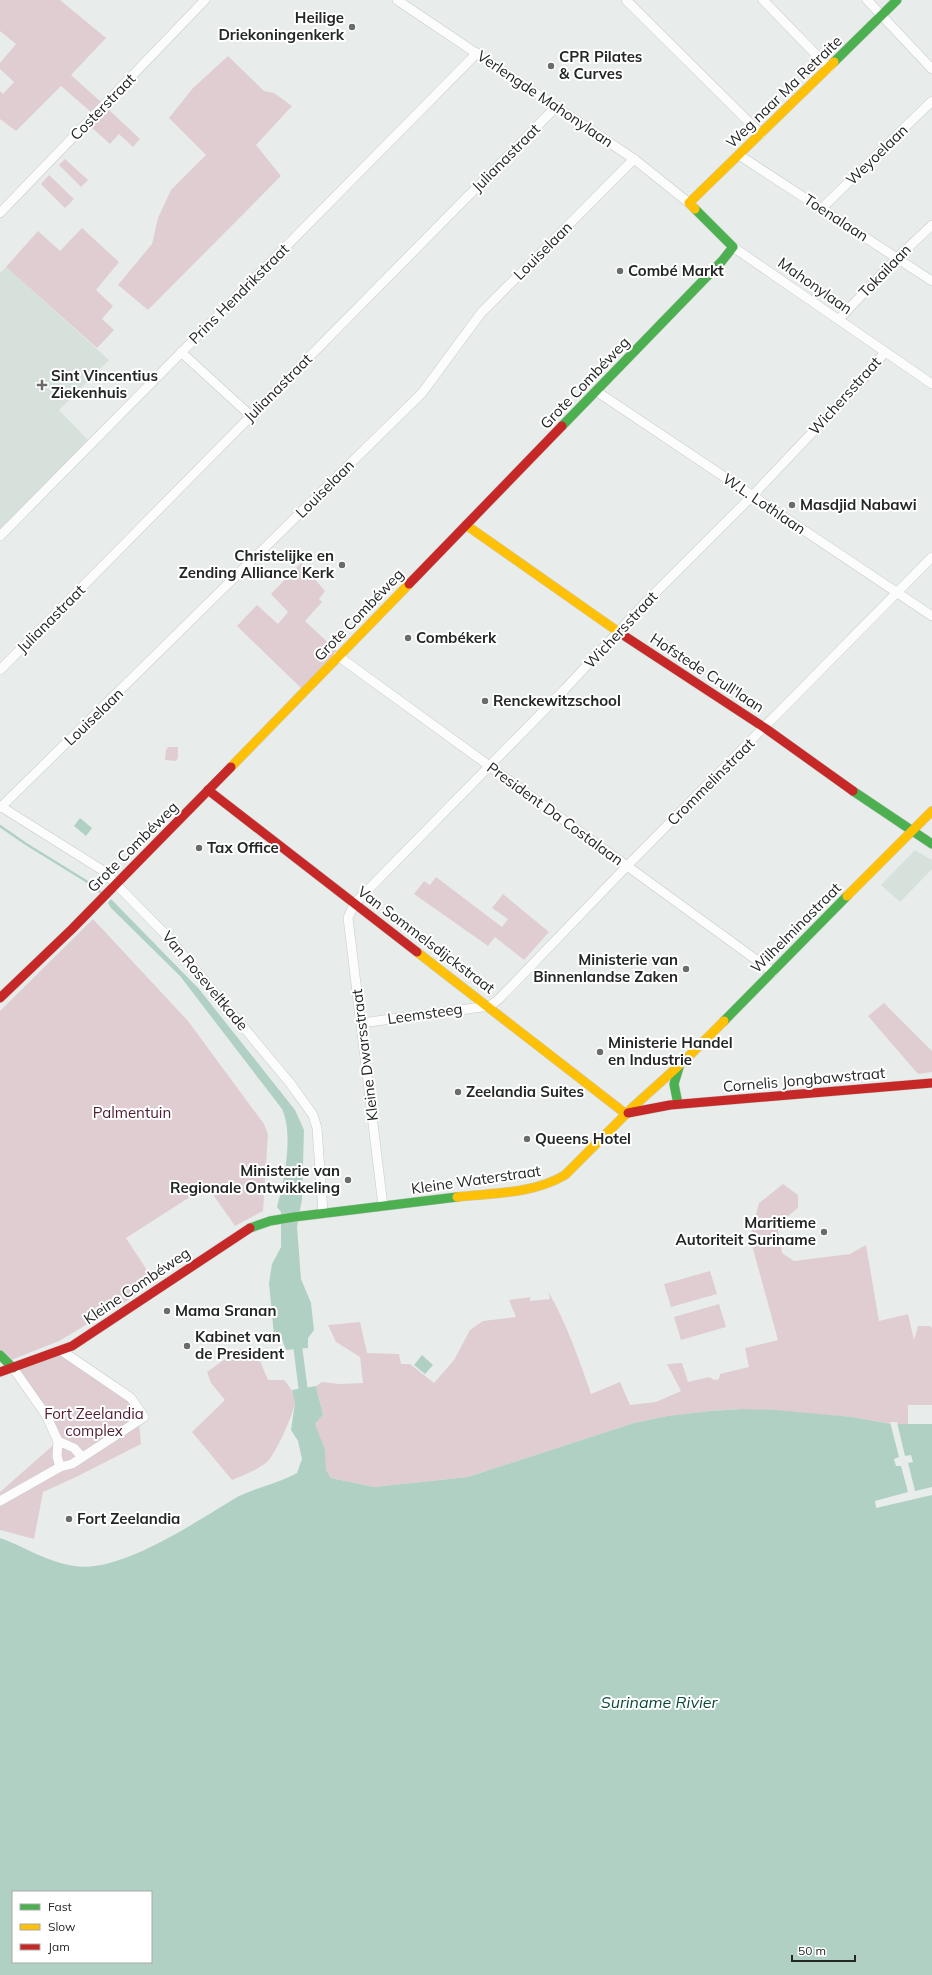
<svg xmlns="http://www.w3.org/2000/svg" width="932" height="1975" font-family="Mulish,sans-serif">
<rect width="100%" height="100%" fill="#e8edeb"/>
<g fill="#d7e1dc">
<polygon points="6,267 109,360 59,410 88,440 0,531 0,273"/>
<polygon points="915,850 932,860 932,869 900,902 881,885"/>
</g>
<g fill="#e0cdd2">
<polygon points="0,0 60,0 106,38 71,75 101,102 91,112 61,86 16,131 0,119 0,91 3,94 14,82 0,69 0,63 16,44 0,31"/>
<polygon points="228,56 264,91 274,93 292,106 256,145 281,176 148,310 118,285 152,244 158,218 171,190 206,155 169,118 193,88"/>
<polygon points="107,108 140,139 133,147 119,134 110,144 90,126"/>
<polygon points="65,159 88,180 81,187 59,165"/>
<polygon points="49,175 74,199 65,208 41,184"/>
<polygon points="82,228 119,262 96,290 113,306 102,319 114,330 97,348 6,267 38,231 60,251"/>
<polygon points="301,563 325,591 319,599 322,602 305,621 338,652 302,689 237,626 257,605 278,624 288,612 271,594"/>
<polygon points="168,747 178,747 178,758 176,761 165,760 166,750"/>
<polygon points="436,877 502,927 508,919 492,908 503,894 549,932 524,960 495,937 488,946 414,894 424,881 430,885"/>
<polygon points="93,919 188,1021 264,1124 268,1134 263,1211 235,1226 207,1186 126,1238 154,1281 133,1297 59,1341 11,1360 0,1350 0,1011"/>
<polygon points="884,1003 932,1051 932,1072 918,1074 868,1016"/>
<path d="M783,1184L798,1195V1208L788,1216L778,1230L782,1253L794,1261L850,1254L866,1245L879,1321L908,1314L914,1340L918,1326H930L932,1328V1405H908V1425L891,1424L852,1417L742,1409L710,1411L667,1416L634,1423L468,1477L374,1487L331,1478L326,1470L315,1424L323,1415L316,1386L322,1382L339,1384L363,1383L360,1357L336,1342L328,1325L360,1322L367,1353L399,1354L401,1364H410L434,1383L454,1360L470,1330L483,1321L516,1317L509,1300L530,1297V1301L550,1299L548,1291C566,1322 579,1359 591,1394L620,1382L630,1405L656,1402L681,1391L667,1364L682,1363L688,1382L709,1377L714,1380L719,1379L720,1374L749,1367L745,1348L778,1340L750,1238L759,1203Z"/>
<polygon points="710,1271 717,1294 671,1307 664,1284"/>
<polygon points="719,1304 726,1327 681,1340 674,1317"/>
<path d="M239,1349L256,1351L268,1380H284C290,1387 294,1392 295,1402C295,1411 275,1455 268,1461C258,1470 244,1475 232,1480L192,1432L225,1400L211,1383L207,1372Z"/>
<polygon points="62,1351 138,1409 141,1444 76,1477 43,1492 34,1539 0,1530 0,1492 58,1441 13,1368"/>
</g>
<g fill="#b0d0c4" fill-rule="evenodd">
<polygon points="80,818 92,828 86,836 74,826"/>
<path d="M111,899L199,989L295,1110L304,1130L302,1199L297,1227L301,1279L311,1303L314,1330L308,1338V1348L286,1350L282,1339L274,1335L269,1283L272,1264L281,1247V1212L277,1207C284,1181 294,1135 282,1109L180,976L111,908L108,903Z"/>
<polygon points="422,1355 433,1365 425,1374 414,1365"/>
<path d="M316,1386L323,1415L315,1424L325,1450L326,1470L331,1478L374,1487L468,1477L634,1423L667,1416L710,1411L742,1409L776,1410L852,1417L891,1424H932V1975H0V1538C25,1547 47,1562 74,1566C121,1574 198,1520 239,1496C258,1487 279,1483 297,1473L302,1459L298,1441L291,1430L295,1403L292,1390ZM13,1892H151V1962H13Z"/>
</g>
<polygon fill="#e8edeb" points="890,1422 897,1422 905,1456 911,1455 913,1462 908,1463 915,1491 932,1487 932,1495 876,1508 875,1501 908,1492 901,1466 896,1466 894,1459 899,1457"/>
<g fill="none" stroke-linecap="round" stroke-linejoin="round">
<polyline stroke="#b0d0c4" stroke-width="2.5" points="0,826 26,844 86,881 101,893"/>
<polyline stroke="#b0d0c4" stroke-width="9" points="298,1349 303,1388"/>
<g stroke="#c6cac8" stroke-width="10">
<g id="street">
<polyline points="397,0 634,159 689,203"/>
<polyline points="626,0 761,134"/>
<polyline points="763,0 829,68"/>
<polyline points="867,0 932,69"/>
<polyline points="739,155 932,281"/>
<polyline points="822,208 932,101"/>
<polyline points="0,213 205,0"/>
<polyline points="733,247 932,384"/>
<polyline points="839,319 897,258 932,225"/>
<polyline points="181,352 251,416"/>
<polyline points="596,391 932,616"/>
<polyline points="0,536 477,53"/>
<polyline points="338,656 773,972"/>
<polyline points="0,670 557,106"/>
<polyline points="0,806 102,870 169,938 290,1083 313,1115 317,1128 323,1213"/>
<polyline points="1,807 422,393 481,313 634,159"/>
<polyline points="361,1023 490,1006 499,999 628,865 932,557"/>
<polyline points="383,1206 348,918 354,904 565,689 644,604 752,496 863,379 885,352"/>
<polyline points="13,1368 46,1415 58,1441 74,1448 82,1457"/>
<polyline points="58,1441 57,1456 60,1467"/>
<polyline points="0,1501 60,1467 72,1464 144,1417 131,1398 62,1351"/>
</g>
</g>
<g stroke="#c6cac8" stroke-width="10">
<g id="fast">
<polyline points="834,62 897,0"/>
<polyline points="562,426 722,261 733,247 695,209"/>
<polyline points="853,791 932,844"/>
<polyline points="724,1021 847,896"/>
<polyline points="678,1104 674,1084 680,1064"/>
<polyline points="250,1228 270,1221 294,1217 457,1197"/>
<polyline points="0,1355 13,1368"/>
</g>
</g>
<g stroke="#c6cac8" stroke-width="10">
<g id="slow">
<polyline points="695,209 689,203 834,62"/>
<polyline points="466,525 620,633"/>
<polyline points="231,767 409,584"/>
<polyline points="847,896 932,811"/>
<polyline points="417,952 626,1114"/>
<path d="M457,1197C493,1193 533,1194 565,1175L634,1106L684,1061L724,1021"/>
</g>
</g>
<g stroke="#c6cac8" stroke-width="10">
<g id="jam">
<polyline points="409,584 562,426"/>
<polyline points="620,633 765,728 853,791"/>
<polyline points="208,790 417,952"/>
<polyline points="0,998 72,929 231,767"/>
<polyline points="628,1113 670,1105 932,1083"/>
<polyline points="0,1372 72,1346 250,1228"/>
</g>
</g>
<use href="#street" stroke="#fcfcfc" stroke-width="9"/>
<use href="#fast" stroke="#4caf50" stroke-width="9"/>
<use href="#slow" stroke="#ffc107" stroke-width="9"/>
<use href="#jam" stroke="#c62828" stroke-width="9"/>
</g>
<g fill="#696c6b" stroke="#fff" stroke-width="1.5">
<circle cx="352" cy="27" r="4"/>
<circle cx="551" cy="66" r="4"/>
<circle cx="620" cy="271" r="4"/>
<path d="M40 379h4v4h4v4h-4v4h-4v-4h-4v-4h4z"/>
<circle cx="792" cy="505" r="4"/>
<circle cx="342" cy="565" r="4"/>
<circle cx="408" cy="638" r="4"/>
<circle cx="485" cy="701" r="4"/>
<circle cx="199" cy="848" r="4"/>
<circle cx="686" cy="969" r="4"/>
<circle cx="600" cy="1052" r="4"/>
<circle cx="458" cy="1092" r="4"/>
<circle cx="527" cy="1139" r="4"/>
<circle cx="348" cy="1180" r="4"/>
<circle cx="824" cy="1232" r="4"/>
<circle cx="167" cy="1311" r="4"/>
<circle cx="187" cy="1346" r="4"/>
<circle cx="69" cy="1519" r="4"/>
</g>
<g text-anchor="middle" stroke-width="4" stroke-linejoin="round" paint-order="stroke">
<g font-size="15" font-weight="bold" fill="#242726" stroke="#fff" text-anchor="start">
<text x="344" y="23" text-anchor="end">Heilige<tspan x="344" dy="17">Driekoningenkerk</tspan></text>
<text x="559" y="62">CPR Pilates<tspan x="559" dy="17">&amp; Curves</tspan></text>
<text x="628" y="276">Combé Markt</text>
<text x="51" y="381">Sint Vincentius<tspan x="51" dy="17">Ziekenhuis</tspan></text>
<text x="800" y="510">Masdjid Nabawi</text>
<text x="334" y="561" text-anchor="end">Christelijke en<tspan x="334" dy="17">Zending Alliance Kerk</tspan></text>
<text x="416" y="643">Combékerk</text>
<text x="493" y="706">Renckewitzschool</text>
<text x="207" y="853">Tax Office</text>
<text x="678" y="965" text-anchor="end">Ministerie van<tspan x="678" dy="17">Binnenlandse Zaken</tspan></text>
<text x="608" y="1048">Ministerie Handel<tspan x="608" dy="17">en Industrie</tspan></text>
<text x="466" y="1097">Zeelandia Suites</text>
<text x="535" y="1144">Queens Hotel</text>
<text x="340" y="1176" text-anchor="end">Ministerie van<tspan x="340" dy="17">Regionale Ontwikkeling</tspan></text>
<text x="816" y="1228" text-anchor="end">Maritieme<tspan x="816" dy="17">Autoriteit Suriname</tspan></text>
<text x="175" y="1316">Mama Sranan</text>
<text x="195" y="1342">Kabinet van<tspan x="195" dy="17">de President</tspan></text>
<text x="77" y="1524">Fort Zeelandia</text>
</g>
<g font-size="15" fill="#242726" stroke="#fff">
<text transform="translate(784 92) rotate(-44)" y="5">Weg naar Ma Retraite</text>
<text transform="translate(545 99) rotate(34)" y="5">Verlengde Mahonylaan</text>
<text transform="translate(103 107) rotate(-46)" y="5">Costerstraat</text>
<text transform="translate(877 155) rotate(-44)" y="5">Weyoelaan</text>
<text transform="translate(506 158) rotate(-45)" y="5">Julianastraat</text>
<text transform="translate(836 218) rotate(33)" y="5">Toenalaan</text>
<text transform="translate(543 251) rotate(-45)" y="5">Louiselaan</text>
<text transform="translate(885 271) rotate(-46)" y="5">Tokailaan</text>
<text transform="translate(815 286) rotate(35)" y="5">Mahonylaan</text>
<text transform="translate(239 294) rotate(-45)" y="5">Prins Hendrikstraat</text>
<text transform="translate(585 383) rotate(-46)" y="5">Grote Combéweg</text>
<text transform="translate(278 388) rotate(-45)" y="5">Julianastraat</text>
<text transform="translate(845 396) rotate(-48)" y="5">Wichersstraat</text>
<text transform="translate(325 489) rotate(-45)" y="5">Louiselaan</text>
<text transform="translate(764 504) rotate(34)" y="5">W.L. Lothlaan</text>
<text transform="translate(359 615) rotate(-46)" y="5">Grote Combéweg</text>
<text transform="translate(51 619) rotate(-45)" y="5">Julianastraat</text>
<text transform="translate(621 630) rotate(-47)" y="5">Wichersstraat</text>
<text transform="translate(707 673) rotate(33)" y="5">Hofstede Crull'laan</text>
<text transform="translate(94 717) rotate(-44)" y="5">Louiselaan</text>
<text transform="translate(711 782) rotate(-45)" y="5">Crommelinstraat</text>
<text transform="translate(555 814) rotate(36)" y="5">President Da Costalaan</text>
<text transform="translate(133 847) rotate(-45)" y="5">Grote Combéweg</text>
<text transform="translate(796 928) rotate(-45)" y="5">Wilhelminastraat</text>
<text transform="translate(426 940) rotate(37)" y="5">Van Sommelsdijckstraat</text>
<text transform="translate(205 981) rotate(50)" y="5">Van Roseveltkade</text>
<text transform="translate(425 1014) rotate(-8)" y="5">Leemsteeg</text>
<text transform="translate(365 1055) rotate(-97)" y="5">Kleine Dwarsstraat</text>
<text transform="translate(804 1080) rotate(-5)" y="5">Cornelis Jongbawstraat</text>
<text transform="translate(476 1180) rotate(-8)" y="5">Kleine Waterstraat</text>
<text transform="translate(137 1286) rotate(-34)" y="5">Kleine Combéweg</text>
</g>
<g font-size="15" fill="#4f1b30" stroke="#fff">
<text x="132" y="1118">Palmentuin</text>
<text x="94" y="1419">Fort Zeelandia<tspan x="94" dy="17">complex</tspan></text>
</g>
<g font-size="16" font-style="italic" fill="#0b4838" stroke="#fff">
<text x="659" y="1708">Suriname Rivier</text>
</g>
</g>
<rect x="12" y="1891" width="140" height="72" fill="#ffffff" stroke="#a7a9a8"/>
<rect x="20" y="1904" width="20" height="6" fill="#4caf50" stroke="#a7a9a8"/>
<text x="48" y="1911" font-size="12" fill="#242726">Fast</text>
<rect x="20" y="1924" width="20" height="6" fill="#ffc107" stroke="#a7a9a8"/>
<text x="48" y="1931" font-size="12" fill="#242726">Slow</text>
<rect x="20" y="1944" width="20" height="6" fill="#c62828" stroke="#a7a9a8"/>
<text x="48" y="1951" font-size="12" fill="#242726">Jam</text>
<path d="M792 1955v6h63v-6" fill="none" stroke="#242726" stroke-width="2"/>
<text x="798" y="1955" font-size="12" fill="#242726" stroke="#ffffff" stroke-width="3" paint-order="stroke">50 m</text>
</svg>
